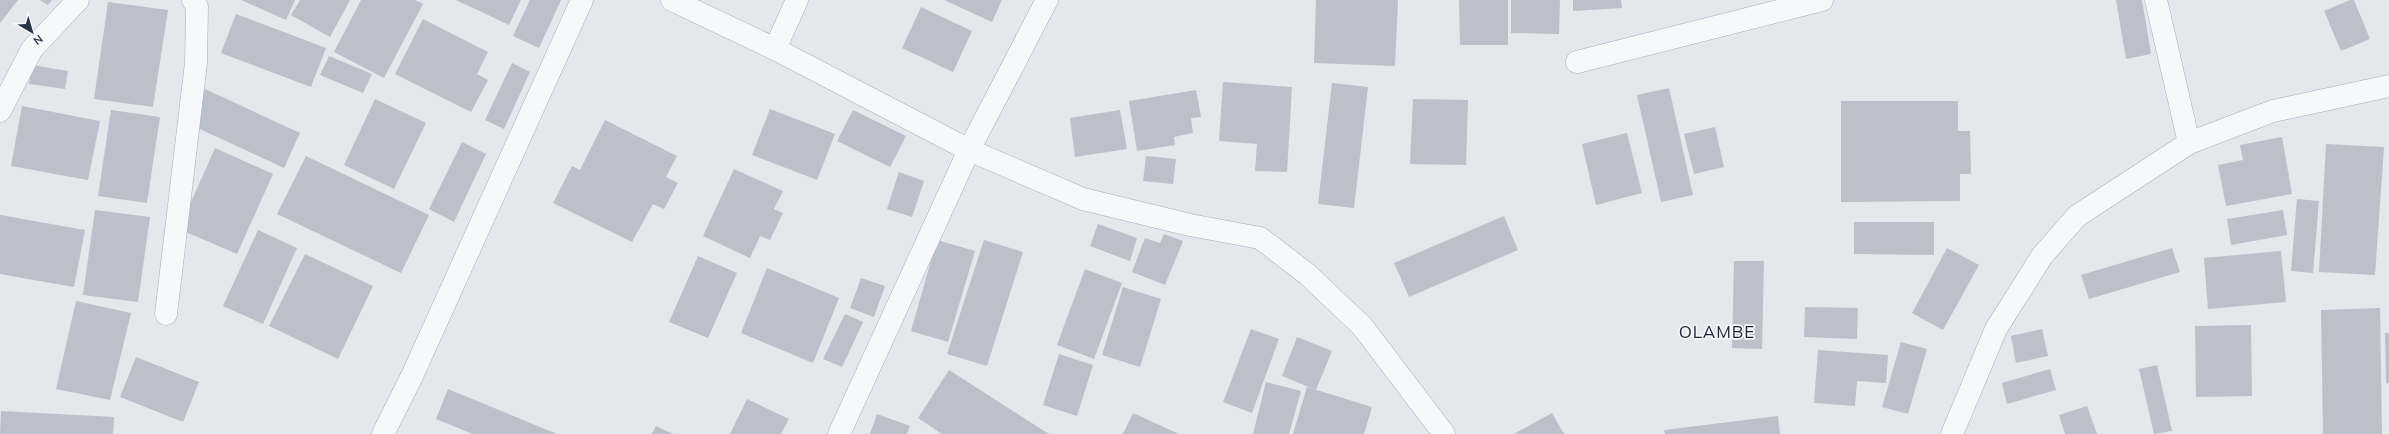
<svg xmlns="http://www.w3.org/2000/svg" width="2389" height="434" font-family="Mulish,sans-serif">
<rect width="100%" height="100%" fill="#e4e7ec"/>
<g fill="#bbc0ca">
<polygon points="0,0 18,0 0,23"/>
<polygon points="40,0 52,0 48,5"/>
<polygon points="241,0 295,0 286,20"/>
<polygon points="300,0 350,0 330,37 291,15"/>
<polygon points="361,0 415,0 423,4 384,78 334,52"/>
<polygon points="456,0 521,0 509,25"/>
<polygon points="530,0 561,0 539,48 513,36"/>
<polygon points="944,0 1002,0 992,22"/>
<polygon points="1316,0 1398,0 1395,66 1314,63"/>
<polygon points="1459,0 1508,0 1508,45 1460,45"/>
<polygon points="1511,0 1560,0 1559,34 1511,33"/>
<polygon points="1573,0 1621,0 1622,8 1573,11"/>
<polygon points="2116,0 2142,0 2151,54 2126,59"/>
<polygon points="2350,0 2354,0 2370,39 2341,51 2324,11"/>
<polygon points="108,2 168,10 153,107 94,99"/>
<polygon points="921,7 972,31 953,72 902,48"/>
<polygon points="236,14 326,48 311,87 221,53"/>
<polygon points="423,19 488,52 477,74 488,80 471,112 395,74"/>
<polygon points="329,56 372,74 363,93 320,75"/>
<polygon points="512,63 530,72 504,129 485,120"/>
<polygon points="32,65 68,71 65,89 29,84"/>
<polygon points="1223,82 1292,87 1287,172 1255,171 1257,144 1219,141"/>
<polygon points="1332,83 1368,87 1354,208 1318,204"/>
<polygon points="1669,88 1693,195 1661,202 1637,95"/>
<polygon points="205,89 300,133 284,168 189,124"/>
<polygon points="1196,90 1201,117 1191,118 1193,133 1174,137 1175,145 1137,151 1129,101"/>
<polygon points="375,99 426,123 394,189 344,165"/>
<polygon points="1413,99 1468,100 1466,165 1410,164"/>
<polygon points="1841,101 1958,101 1958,131 1970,131 1971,174 1960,174 1960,201 1841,202"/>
<polygon points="22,106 100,121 88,180 11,166"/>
<polygon points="770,109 835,134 817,180 752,155"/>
<polygon points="111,110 160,117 147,203 98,196"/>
<polygon points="853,110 906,136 890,167 837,141"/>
<polygon points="1120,110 1127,149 1075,157 1070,118"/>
<polygon points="605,120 677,156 666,177 678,183 664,209 653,204 632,242 553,203 572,166 580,170"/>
<polygon points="1715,127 1724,167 1694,174 1684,134"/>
<polygon points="1627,133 1642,193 1596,205 1582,144"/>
<polygon points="2282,137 2292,194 2226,206 2218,165 2243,160 2240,145"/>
<polygon points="462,142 486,154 454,222 429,209"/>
<polygon points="2326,144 2384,147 2375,275 2319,272"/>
<polygon points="215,148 273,174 237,254 179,229"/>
<polygon points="306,156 429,215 401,273 277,214"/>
<polygon points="1146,156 1176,159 1173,184 1143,181"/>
<polygon points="734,169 783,191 774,209 783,213 770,240 760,236 750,258 703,236"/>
<polygon points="899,172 924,181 912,217 887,209"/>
<polygon points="2297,199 2319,201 2313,273 2291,271"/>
<polygon points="95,210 150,217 138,302 83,295"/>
<polygon points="2283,210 2287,235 2231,245 2227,219"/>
<polygon points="0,215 85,230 74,287 0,274"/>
<polygon points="1504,216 1518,250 1409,297 1394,263"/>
<polygon points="1854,222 1934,222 1934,255 1854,254"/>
<polygon points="1098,224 1137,238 1130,261 1090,246"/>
<polygon points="258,230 297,248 263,324 223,306"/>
<polygon points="1164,234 1183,241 1165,285 1132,272 1145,238 1160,243"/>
<polygon points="937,240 975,251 948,342 911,331"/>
<polygon points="984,240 1023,252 987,366 947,354"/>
<polygon points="1947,248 1979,265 1943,330 1912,313"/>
<polygon points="2172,248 2180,272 2089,299 2081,275"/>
<polygon points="2281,251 2286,302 2208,309 2204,258"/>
<polygon points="305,254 373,286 338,359 269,326"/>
<polygon points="698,256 737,273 708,338 669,322"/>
<polygon points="1734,261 1764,261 1762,349 1732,348"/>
<polygon points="767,268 839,298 813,363 741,333"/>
<polygon points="1085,269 1122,283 1094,359 1057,345"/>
<polygon points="861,278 885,286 874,317 850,308"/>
<polygon points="1123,287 1161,299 1140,367 1102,355"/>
<polygon points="76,301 131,313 110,400 56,389"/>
<polygon points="1805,307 1858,308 1857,339 1804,337"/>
<polygon points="2380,308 2382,434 2323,434 2321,310"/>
<polygon points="845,314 863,322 842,367 823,359"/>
<polygon points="2251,325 2252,396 2196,397 2195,326"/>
<polygon points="1251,329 1279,339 1252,413 1223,402"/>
<polygon points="2042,329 2048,356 2016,363 2011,336"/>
<polygon points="2385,333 2389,333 2389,383 2386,383"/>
<polygon points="1297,337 1332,351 1316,390 1282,376"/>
<polygon points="1901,342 1927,349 1908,414 1882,407"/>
<polygon points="1818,350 1888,355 1886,383 1857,381 1855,406 1814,403"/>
<polygon points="1059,354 1093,365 1077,416 1043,405"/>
<polygon points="136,357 199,382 183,422 120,397"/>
<polygon points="2157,365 2172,431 2154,434 2139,369"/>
<polygon points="2050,369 2056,390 2007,404 2002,383"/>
<polygon points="949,370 1049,434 942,434 918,418"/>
<polygon points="1266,382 1301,391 1289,434 1253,434"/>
<polygon points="1307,387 1372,407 1364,434 1293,434"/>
<polygon points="448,389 557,434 473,434 436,419"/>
<polygon points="747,399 789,419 781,434 730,434"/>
<polygon points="2087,406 2097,434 2065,434 2059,415"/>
<polygon points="1,411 114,417 113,434 0,434"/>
<polygon points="1133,413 1179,434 1123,434"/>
<polygon points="1552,413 1564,434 1514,434"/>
<polygon points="877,414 910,426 907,434 870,434"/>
<polygon points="1778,416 1780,434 1665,434 1664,430"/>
<polygon points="656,426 673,434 652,434"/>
</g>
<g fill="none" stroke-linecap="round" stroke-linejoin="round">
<g stroke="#a9aeb7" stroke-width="23">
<g id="minor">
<polyline points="672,0 775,49 969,150 1083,199 1190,225 1260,238 1307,274 1362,326 1444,434"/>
<polyline points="2156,0 2189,143"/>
<polyline points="775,49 797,0"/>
<polyline points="1577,62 1822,0"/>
<polyline points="0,111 32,49 78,0"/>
<polyline points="166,314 196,63 197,7 193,0"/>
<polyline points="383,434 412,376 582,0"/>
<polyline points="839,434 969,150 1047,0"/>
<polyline points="1952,434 1996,329 2042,256 2077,216 2189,143 2273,111 2389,86"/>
</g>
</g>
<use href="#minor" stroke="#f7f8fa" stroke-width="22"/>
</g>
<g text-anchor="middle" stroke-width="3.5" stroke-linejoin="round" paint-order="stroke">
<g font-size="17" letter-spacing="1" fill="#1d2536" stroke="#f4f6f9">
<text x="1717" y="338">OLAMBE</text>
</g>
</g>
<g transform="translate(32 32) rotate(142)" stroke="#f4f6f9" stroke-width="3" paint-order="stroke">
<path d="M0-3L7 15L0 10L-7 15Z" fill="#2b3445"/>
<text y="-6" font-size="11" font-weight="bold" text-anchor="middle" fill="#2b3445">N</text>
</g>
</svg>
